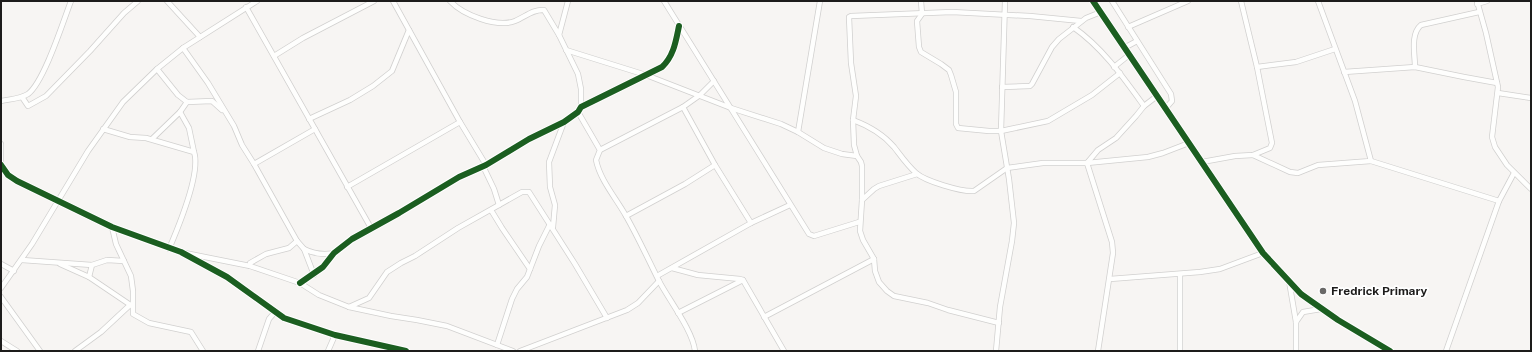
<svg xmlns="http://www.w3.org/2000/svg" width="1532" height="352" font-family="'Public Sans',sans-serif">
<rect width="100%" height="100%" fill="#f7f5f3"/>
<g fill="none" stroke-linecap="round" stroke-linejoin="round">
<g stroke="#d1d0cf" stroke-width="6">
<g id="minor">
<polyline points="167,1 200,37"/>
<polyline points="393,1 460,122 486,165"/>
<path d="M450,1C463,15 497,28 515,21C525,17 533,9 544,10L559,35"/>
<polyline points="568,1 559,35 578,74 581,89 581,107"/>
<polyline points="664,1 809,234 814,236 859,222"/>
<polyline points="921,1 922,14 917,21 919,47 921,52 941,64 949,70 951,75 956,92 956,124 958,128 989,131 1001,131 1048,121 1092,95 1120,73"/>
<polyline points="1112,1 1171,94 1172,101 1165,109"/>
<polyline points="1477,1 1486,33 1498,87 1492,137 1495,147 1507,165 1531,189"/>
<polyline points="1477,4 1487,1"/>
<polyline points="246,7 371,228"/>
<path d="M1073,27C1103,48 1123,77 1144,106"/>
<polyline points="1128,27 1188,1"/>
<polyline points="183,48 208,83 234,126 242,145 254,164 297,241 304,249 314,275"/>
<polyline points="1124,48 1137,41"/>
<polyline points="566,50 646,75 731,108 781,124 798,132 824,148 842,154 857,156"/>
<polyline points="274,56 303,38 374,1"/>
<polyline points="1114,67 1129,55"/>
<polyline points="1257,67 1296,62 1335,49"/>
<path d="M1415,67C1415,55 1410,34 1421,25L1479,12"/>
<polyline points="157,69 178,95 187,102 180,112"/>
<polyline points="1344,72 1415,67 1464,77 1497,83"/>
<polyline points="1002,87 1030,86 1032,84 1052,47 1059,39 1086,18 1101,12"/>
<polyline points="1498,93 1531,98"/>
<polyline points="22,97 28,106 46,96 90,51 124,13 138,1"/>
<path d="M1,101C10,99 20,99 28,94C44,82 63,22 71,1"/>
<polyline points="187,102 212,101 222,110"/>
<path d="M578,112L600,150L596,160C600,180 616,198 626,216C638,237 648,259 659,281C669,300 693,331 695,351"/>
<polyline points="309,119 350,100 373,86 392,71 409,30"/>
<path d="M853,120C869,126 883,134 894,147C901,156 907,165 916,173C925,181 961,192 974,191L1007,168L1043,163H1087L1148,157L1163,153L1189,143"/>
<path d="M103,129L130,137L146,138L194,152C201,172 178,228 169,249"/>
<polyline points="798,132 820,1"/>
<polyline points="152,139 180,112 189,128 194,152"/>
<polyline points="1,144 1,162"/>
<polyline points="600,150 683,107 700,95 714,81"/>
<polyline points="1253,155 1290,172 1298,173 1318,165 1371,161 1355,101 1318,1"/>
<polyline points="1371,161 1499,201"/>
<polyline points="1202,162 1235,156 1253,155 1270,148 1272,143 1257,67 1241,1"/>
<polyline points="1087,163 1112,242 1113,253 1098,351"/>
<polyline points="1087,163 1098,150 1116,138 1136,116 1144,106 1157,96"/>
<polyline points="254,164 315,129"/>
<polyline points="1,165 8,175 17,181 112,227 181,252 227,277 284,318 335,335 406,351"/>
<polyline points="715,165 751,223"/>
<polyline points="483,166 494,189 499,205"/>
<polyline points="917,174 879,186 874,189 862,200 860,231 863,240 874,259 875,271 879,282 887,291 894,296 928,303 948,310 999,323"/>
<polyline points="347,187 460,122"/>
<polyline points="862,200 862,166 861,162 857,156 854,145 853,120 856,96 851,63 849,17 851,16 952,12 1030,16 1081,21"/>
<polyline points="491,210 502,228 530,269"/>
<polyline points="626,216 685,184 715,165 683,107"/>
<polyline points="112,227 116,244 131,276 133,291 133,314 149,323 191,332 203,351"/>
<polyline points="553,227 555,205 550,187 549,162 564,122"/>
<path d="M304,249C314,254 324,255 334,253"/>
<polyline points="185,253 250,266 300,283 319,295 349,307 391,316 417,320 447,326 513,351"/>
<polyline points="22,260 92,265 107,260 124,261"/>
<polyline points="1,264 14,271"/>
<polyline points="60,264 89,277 92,265"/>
<polyline points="250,266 250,263 266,254 289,248 297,241"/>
<polyline points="672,268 698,275 740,279 743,280 784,351"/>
<polyline points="657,276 751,223 790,205"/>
<polyline points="89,277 132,306"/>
<polyline points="1110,279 1200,272 1220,269 1263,253"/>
<polyline points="1289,281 1296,322 1296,351"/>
<path d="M300,283L323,267L334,253L352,239L399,213L459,177L486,165L529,139L564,122L578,112L581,107L662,67C674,56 676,40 679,26"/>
<polyline points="1,288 32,244 88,151 123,102 157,69 183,48 257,1"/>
<polyline points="1,297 40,351"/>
<polyline points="349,307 369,298 387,272 401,263 415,256 458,228 522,192 529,192 575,264 607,318"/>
<polyline points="678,313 743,280"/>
<polyline points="764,317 874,259"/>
<polyline points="1296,322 1303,312 1321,309"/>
<polyline points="1,341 17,351"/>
<polyline points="497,345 512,299 517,289 527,277 539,246 550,224"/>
<polyline points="75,351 101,332 130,305"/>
<polyline points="258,351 269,319 275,312"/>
<polyline points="328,351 335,335"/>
<polyline points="520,351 627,310 638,303 659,281"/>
<polyline points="996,351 1000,307 1012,241 1014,223 1009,179 1001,131 1005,1"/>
<polyline points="1180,351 1180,274"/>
<polyline points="1446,351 1499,201 1514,173"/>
</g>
</g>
<g stroke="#d1d0cf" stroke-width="7">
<polyline id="tertiary" points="1093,1 1263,253 1301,294 1308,299 1338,320 1390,351"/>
</g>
<use href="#minor" stroke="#fefefd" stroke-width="4.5"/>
<use href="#tertiary" stroke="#fefefd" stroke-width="5.5"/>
<g stroke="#fff" stroke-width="8">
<g id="cycleway">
<polyline points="1093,1 1263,253 1301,294 1308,299 1338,320 1390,351"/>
<polyline points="1,165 8,175 17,181 112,227 181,252 227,277 284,318 335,335 406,351"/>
<path d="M300,283L323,267L334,253L352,239L399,213L459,177L486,165L529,139L564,122L578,112L581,107L662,67C674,56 676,40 679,26"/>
</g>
</g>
<use href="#cycleway" stroke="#1b5e20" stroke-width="6"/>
</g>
<circle fill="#696867" stroke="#fff" stroke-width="1.5" cx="1323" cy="291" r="4"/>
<g text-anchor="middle" stroke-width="3.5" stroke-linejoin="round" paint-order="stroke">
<g font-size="12" font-weight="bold" fill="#1d1c1b" stroke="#fff" text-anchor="start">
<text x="1331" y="295">Fredrick Primary</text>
</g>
</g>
<rect width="1532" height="352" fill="none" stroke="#1d1c1b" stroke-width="4"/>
</svg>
